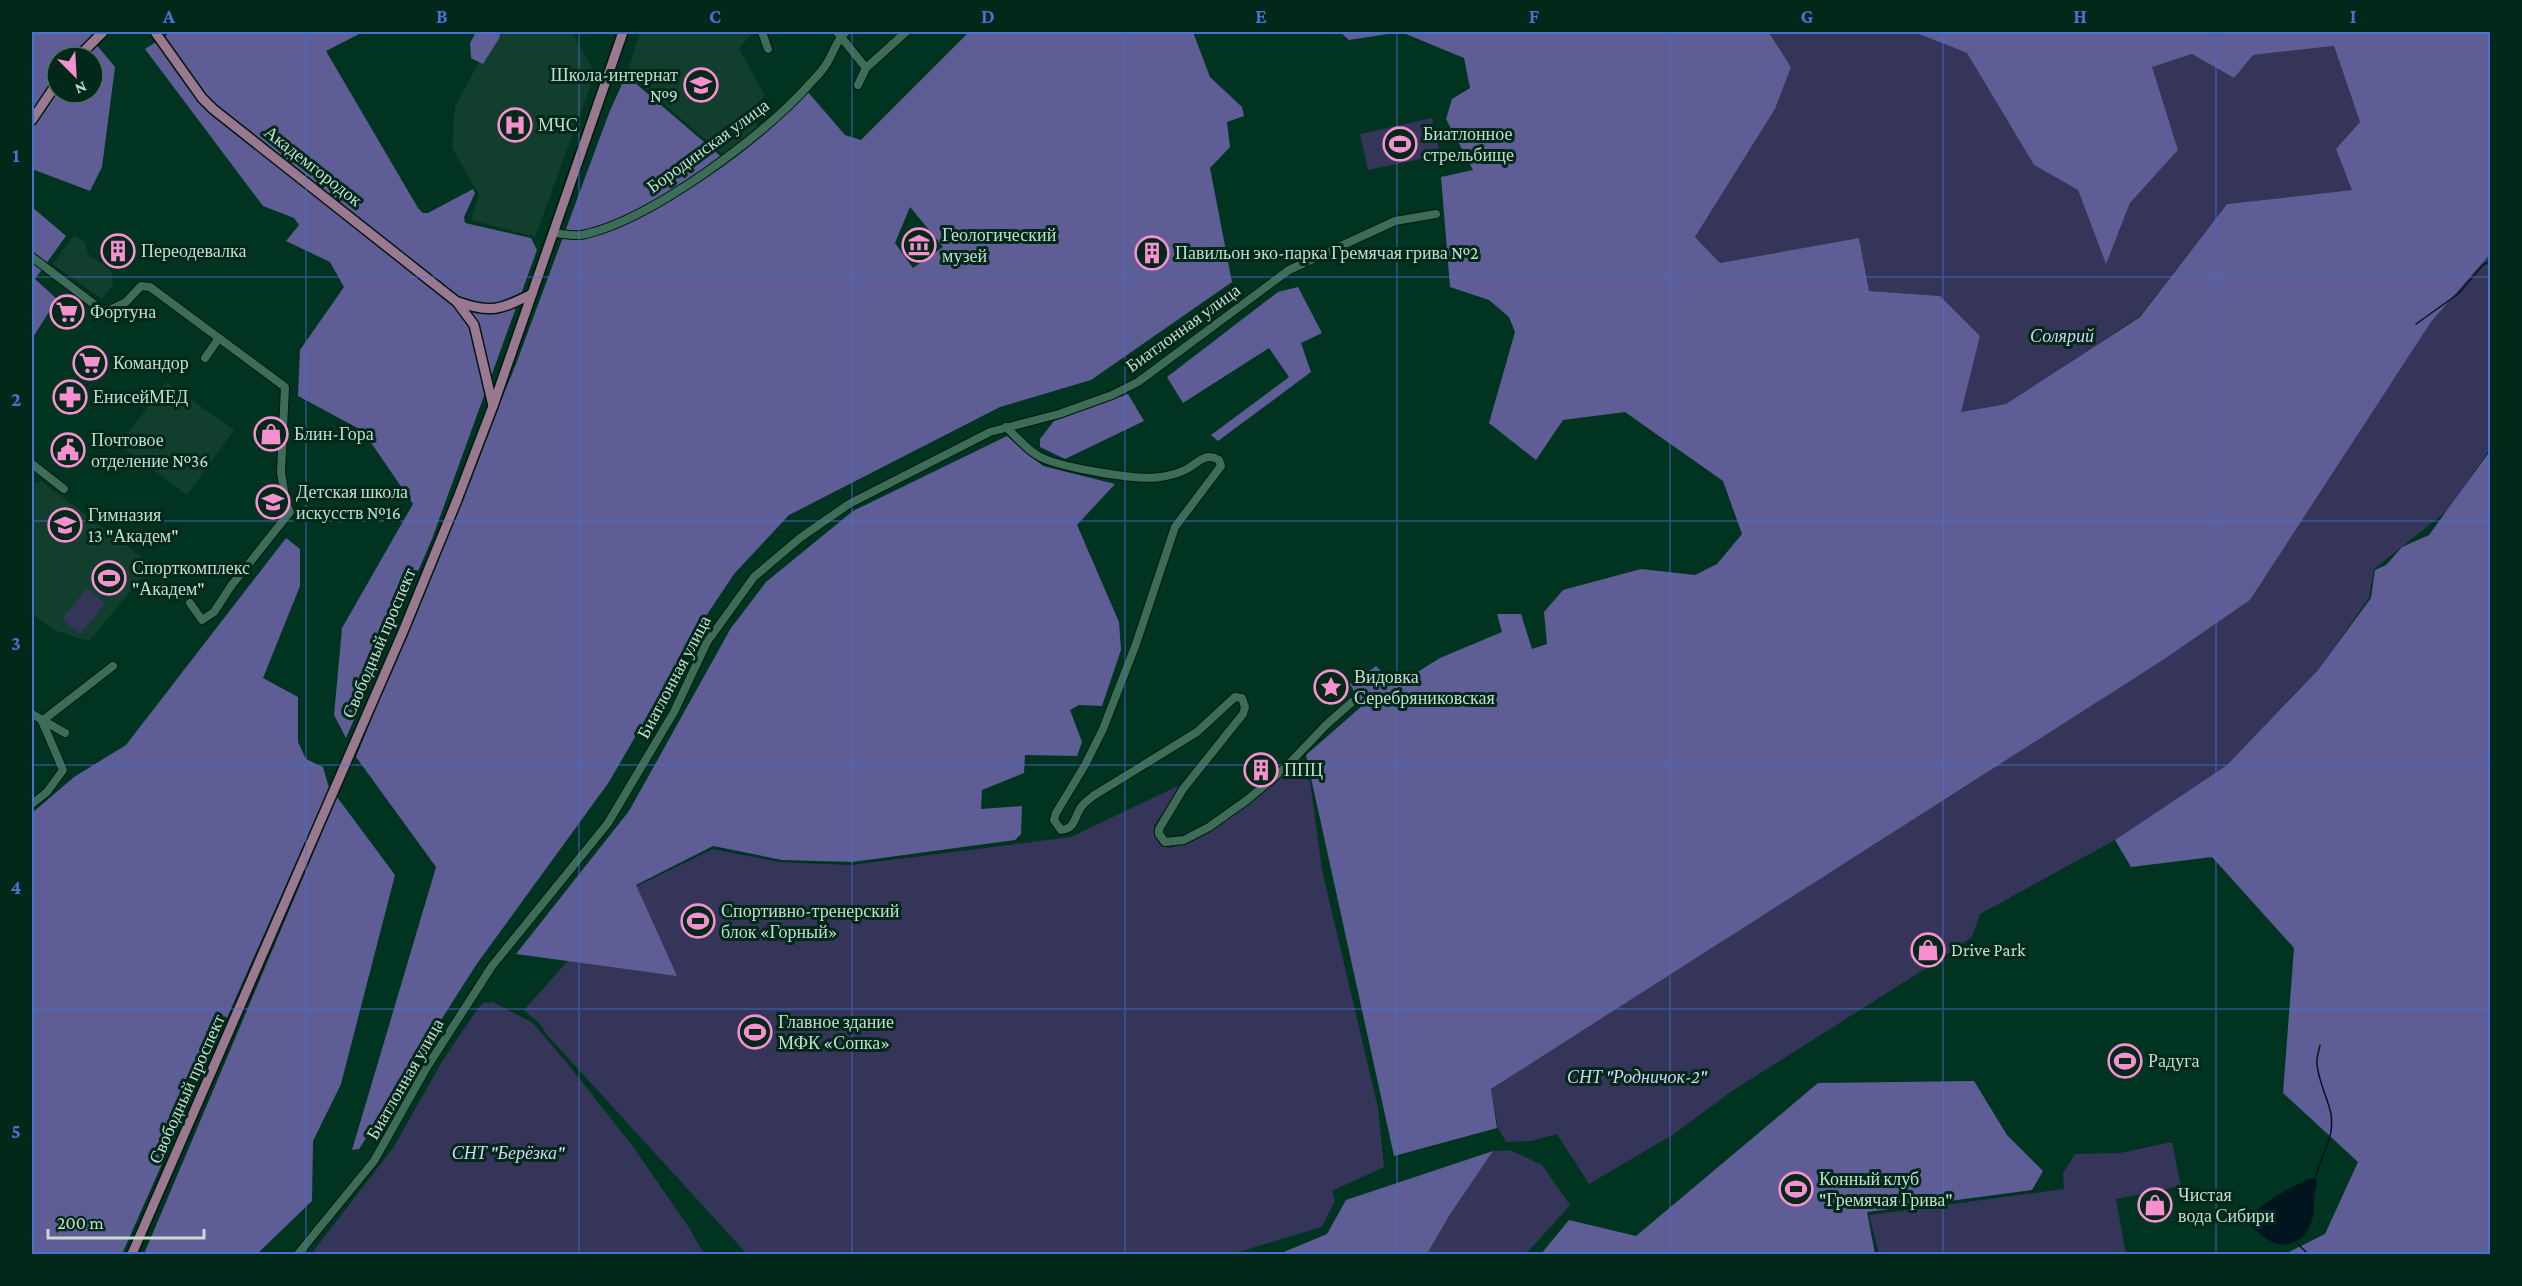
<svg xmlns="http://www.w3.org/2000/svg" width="2522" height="1286" font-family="'Crimson Pro',serif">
<rect width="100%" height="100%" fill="#003421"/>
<g fill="#123f2d">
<polygon points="495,32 572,32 595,73 535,237 471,220 479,194 452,148 455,107"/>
<polygon points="640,32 753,32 739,49 765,96 747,112 760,128 724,155 627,73"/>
<polygon points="74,235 86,243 87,253 111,271 113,284 102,299 53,264"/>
<polygon points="166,382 234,430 187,495 119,445"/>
<polygon points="41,481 152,565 89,641 54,630 32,614 32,484"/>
</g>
<g fill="#353459">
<polygon points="1772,32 1914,32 1967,53 2034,165 2078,190 2106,263 2130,203 2178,150 2151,67 2192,54 2234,78 2252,55 2334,46 2360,122 2352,190 2227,204 2140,316 2006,404 1960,412 1980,336 1940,296 1869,291 1859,238 1720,263 1695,237 1775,109 1791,67 1770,33"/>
<polygon points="1432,118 1440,155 1368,170 1360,134"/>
<polygon points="2490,254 2490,449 2447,511 2374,569 2369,598 2318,670 2227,765 2115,840 1980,914 1972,937 1939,960 1732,1091 1674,1134 1589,1184 1557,1134 1531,1141 1506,1142 1498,1128 1491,1089 2163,660 2250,600 2431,322"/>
<polygon points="87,588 105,603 80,634 62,619"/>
<polygon points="1288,770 1310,781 1322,870 1378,1108 1384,1167 1332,1191 1335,1201 1322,1227 1232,1254 747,1254 547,1035 540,1024 524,1010 633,888 713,849 779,862 851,865 1071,837 1182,784 1154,826 1154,836 1161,846 1171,848 1184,843"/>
<polygon points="493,1002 533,1023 567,1063 631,1144 688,1226 704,1254 311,1254 393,1148 443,1060 476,1011 483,1003"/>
<polygon points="2172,1142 2181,1186 2116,1199 2126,1254 1879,1254 1869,1215 2064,1189 2063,1173 2075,1154 2120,1153"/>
<polygon points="1510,1150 1542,1165 1570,1205 1526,1254 1427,1254 1449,1216 1493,1151"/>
</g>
<g fill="#5e5d96" fill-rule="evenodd">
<path d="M32,32H95L90,37L115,67L102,167L90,191L32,169ZM57,57H93V93H57Z"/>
<polygon points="167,32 363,32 326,51 418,208 423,213 428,213 473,189 475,193 464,217 465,223 531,238 537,250 432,539 346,738 334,715 342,628 413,504 363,431 298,396 300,350 344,287 330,262 286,241 299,225 294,218 263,206 145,49 167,35"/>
<polygon points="476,32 499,32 500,37 483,64 471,58 470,43"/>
<path d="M969,32H1193L1210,77L1242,107L1244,116L1227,122L1230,147L1210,168L1232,282L1091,380L1000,407L789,515L734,574L698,628L609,782L476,965L359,1149L352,1150L436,867L356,757L516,364L609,113L626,75L725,160L772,127L807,91L845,135L861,140ZM910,207L943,247L913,268L895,243Z"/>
<polygon points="1340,32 1772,32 1770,34 1791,67 1775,109 1695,237 1720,263 1859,238 1869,291 1940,296 1980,336 1961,412 2006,404 2140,317 2227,204 2352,190 2336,149 2360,122 2334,46 2253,55 2234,78 2192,54 2152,67 2178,150 2130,203 2106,264 2078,190 2034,165 1967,53 1914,32 2490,32 2490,254 2431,322 2250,600 2163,660 1491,1089 1497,1128 1394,1156 1306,755 1362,706 1350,684 1376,666 1395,686 1440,658 1502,632 1497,614 1521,614 1532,649 1547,644 1544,612 1563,590 1641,569 1695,575 1717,564 1742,534 1723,481 1625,412 1563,420 1536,460 1489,423 1515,332 1509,317 1489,300 1450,287 1441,177 1473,170 1446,119 1452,99 1470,88 1464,58 1401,32 1349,40"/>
<polygon points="32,207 66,236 35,279 57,299 32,339"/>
<polygon points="1298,287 1322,333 1301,343 1311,372 1218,441 1211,435 1289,377 1269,348 1183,403 1167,377 1278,292"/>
<polygon points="1128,394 1144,421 1065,459 1040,447 1040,439 1054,421"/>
<polygon points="1007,436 1043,466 1115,484 1077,525 1119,622 1121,650 1102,706 1079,705 1070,710 1082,742 1077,756 1025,755 1024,773 982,790 981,809 1022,806 1021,834 1015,840 852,862 782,860 713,846 636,885 677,976 516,954 629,811 731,628 766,582 853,511"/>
<polygon points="2490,451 2490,1254 2285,1254 2325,1234 2358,1162 2283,1093 2294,948 2212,857 2131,867 2115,840 2227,765 2318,670 2371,598 2375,570 2386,565 2402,547 2429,535"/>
<polygon points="286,538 300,549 300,586 263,678 298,697 298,742 306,759 323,767 329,788 122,1254 32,1254 32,813 74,777 126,745"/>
<polygon points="337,797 395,875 341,1084 313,1141 312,1201 257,1254 144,1254"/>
<polygon points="1974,1081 2007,1135 2043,1171 2032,1190 1867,1212 1875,1254 1541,1254 1569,1220 1636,1236 1818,1083"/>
<polygon points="1493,1151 1449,1216 1427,1254 1279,1254 1327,1234 1346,1200"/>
</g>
<path fill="#00151d" d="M2316,1178C2318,1186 2315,1190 2314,1197C2314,1203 2315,1210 2313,1216C2307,1245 2281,1253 2260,1234C2255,1230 2250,1227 2248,1220C2263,1201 2287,1190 2308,1179Z"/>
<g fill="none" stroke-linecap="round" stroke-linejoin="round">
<g stroke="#00151d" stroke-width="1.5">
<polyline points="2416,324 2458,294 2483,265 2490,261"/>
<path d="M2316,1178C2319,1154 2335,1143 2331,1114C2328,1098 2318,1081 2317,1064C2316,1058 2319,1051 2320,1045"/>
<polyline points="2297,1243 2308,1254"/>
</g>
<g stroke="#01180e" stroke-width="10">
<g id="minor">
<polyline points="762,32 768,49"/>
<polyline points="837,32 866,68"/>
<polyline points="858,85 866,68 906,32"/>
<path d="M554,233C564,234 577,237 586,234C651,219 762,137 806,88C813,80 822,72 827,63C834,52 836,40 846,32"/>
<polyline points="32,257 99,308 107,311 126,302 141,286 150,287 285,387 281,472 286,504 290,512 231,586 214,612 202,620 190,603"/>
<polyline points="205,358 219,338"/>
<path d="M1006,427C1016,436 1026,449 1037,455C1055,467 1139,481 1160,477C1169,476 1179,473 1187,469C1199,462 1205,452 1219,460L1221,466L1175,527L1136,644L1103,729L1085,765L1056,813L1054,820L1061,830C1076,829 1074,816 1082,806C1085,802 1090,799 1093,796L1197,732L1235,697L1242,698L1245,707L1243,714L1183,789L1159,829V834L1165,842L1184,840L1209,827L1247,800L1285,768L1326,725L1352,702"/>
<polyline points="32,464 64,489"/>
<polyline points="32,714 65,733"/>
<polyline points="42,721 113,666"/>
<polyline points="32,804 47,792 63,770 42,721"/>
<polyline points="298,1254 374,1161 427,1067 492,966 608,823 674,712 707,642 754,577 800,538 849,504 990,432 1059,414 1112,395 1138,382 1289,270 1395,221 1436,214"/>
</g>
</g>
<g stroke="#01180e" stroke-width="12">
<g id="major">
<polyline points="155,32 202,98 213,109 457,302 474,325 493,406"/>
<polyline points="78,57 103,32"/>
<polyline points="32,120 57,83"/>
<path d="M458,302C492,314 501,309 532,294"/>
<polyline points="132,1254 402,634 457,500 493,406 623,32"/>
</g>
</g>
<use href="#minor" stroke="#3d6c57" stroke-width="8"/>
<use href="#major" stroke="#9a7990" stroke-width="9"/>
</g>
<path fill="none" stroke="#4772d6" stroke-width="1.5" stroke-opacity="0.55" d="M306,32V1254M579,32V1254M852,32V1254M1125,32V1254M1397,32V1254M1670,32V1254M1943,32V1254M2216,32V1254M32,277H2490M32,521H2490M32,765H2490M32,1009H2490"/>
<defs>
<g id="school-ring" transform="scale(1.725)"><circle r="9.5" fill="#02281a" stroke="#f790ce" stroke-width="1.5"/><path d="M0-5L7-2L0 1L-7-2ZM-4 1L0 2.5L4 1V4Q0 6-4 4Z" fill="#f790ce"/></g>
<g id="hospital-ring" transform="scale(1.725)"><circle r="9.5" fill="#02281a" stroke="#f790ce" stroke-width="1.5"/><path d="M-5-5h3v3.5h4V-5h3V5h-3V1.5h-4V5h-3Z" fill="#f790ce"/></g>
<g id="stadium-ring" transform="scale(1.725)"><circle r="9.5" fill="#02281a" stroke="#f790ce" stroke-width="1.5"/><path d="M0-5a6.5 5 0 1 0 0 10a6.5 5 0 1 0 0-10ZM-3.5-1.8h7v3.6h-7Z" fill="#f790ce"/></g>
<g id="museum-ring" transform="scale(1.725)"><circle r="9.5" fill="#02281a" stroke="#f790ce" stroke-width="1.5"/><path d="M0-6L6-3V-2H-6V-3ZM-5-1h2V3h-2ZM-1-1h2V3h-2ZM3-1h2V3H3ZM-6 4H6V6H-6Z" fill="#f790ce"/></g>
<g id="building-ring" transform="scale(1.725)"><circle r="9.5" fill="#02281a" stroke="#f790ce" stroke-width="1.5"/><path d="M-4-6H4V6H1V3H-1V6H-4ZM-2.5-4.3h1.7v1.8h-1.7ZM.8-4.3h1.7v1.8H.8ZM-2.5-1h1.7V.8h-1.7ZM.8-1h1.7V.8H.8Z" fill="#f790ce"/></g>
<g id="supermarket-ring" transform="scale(1.725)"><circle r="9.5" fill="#02281a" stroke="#f790ce" stroke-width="1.5"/><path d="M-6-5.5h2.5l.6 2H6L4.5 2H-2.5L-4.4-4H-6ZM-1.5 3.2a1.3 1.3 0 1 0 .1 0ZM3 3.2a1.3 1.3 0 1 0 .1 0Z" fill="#f790ce"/></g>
<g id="pharmacy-ring" transform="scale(1.725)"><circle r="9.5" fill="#02281a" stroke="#f790ce" stroke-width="1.5"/><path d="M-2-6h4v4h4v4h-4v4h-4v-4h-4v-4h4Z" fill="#f790ce"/></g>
<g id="shop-ring" transform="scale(1.725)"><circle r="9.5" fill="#02281a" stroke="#f790ce" stroke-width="1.5"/><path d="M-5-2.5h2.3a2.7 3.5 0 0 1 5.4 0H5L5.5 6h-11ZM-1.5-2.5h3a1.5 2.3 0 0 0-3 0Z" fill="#f790ce"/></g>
<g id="civic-ring" transform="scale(1.725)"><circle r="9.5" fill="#02281a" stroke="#f790ce" stroke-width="1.5"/><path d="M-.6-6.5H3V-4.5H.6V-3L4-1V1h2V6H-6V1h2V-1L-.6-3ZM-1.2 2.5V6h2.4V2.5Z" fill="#f790ce"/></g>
<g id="sight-ring" transform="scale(1.725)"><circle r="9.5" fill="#02281a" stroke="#f790ce" stroke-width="1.5"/><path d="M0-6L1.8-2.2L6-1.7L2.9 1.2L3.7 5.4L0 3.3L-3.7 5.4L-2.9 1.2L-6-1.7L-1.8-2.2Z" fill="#f790ce"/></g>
</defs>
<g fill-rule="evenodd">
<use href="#school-ring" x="701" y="85"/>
<use href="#hospital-ring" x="515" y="125"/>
<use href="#stadium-ring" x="1400" y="144"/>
<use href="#museum-ring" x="919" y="245"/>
<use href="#building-ring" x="118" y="251"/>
<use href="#building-ring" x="1152" y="253"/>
<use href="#supermarket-ring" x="67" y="312"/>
<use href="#supermarket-ring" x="90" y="363"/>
<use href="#pharmacy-ring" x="70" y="397"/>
<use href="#shop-ring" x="271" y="434"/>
<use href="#civic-ring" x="68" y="450"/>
<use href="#school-ring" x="273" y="502"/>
<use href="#school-ring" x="65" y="525"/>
<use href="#stadium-ring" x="109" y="578"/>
<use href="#sight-ring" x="1331" y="687"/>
<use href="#building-ring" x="1261" y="770"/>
<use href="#stadium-ring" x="698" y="921"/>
<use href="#shop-ring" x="1928" y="950"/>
<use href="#stadium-ring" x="755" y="1032"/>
<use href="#stadium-ring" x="2125" y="1061"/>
<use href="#stadium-ring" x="1796" y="1189"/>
<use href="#shop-ring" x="2155" y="1205"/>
</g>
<g text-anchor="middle" stroke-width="6" stroke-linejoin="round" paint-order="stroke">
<g font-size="18" fill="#c4ddd0" stroke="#02281a" text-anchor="start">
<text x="678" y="81" text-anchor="end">Школа-интернат<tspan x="678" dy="21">№9</tspan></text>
<text x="538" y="131">МЧС</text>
<text x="1423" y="140">Биатлонное<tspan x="1423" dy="21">стрельбище</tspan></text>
<text x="942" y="241">Геологический<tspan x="942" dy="21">музей</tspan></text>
<text x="141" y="257">Переодевалка</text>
<text x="1175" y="259">Павильон эко-парка Гремячая грива №2</text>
<text x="90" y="318">Фортуна</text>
<text x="113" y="369">Командор</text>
<text x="93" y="403">ЕнисейМЕД</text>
<text x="294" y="440">Блин-Гора</text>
<text x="91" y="446">Почтовое<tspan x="91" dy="21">отделение №36</tspan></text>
<text x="296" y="498">Детская школа<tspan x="296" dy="21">искусств №16</tspan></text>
<text x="88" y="521">Гимназия<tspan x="88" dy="21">13 "Академ"</tspan></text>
<text x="132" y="574">Спорткомплекс<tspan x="132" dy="21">"Академ"</tspan></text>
<text x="1354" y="683">Видовка<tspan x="1354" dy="21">Серебряниковская</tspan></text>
<text x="1284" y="776">ППЦ</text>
<text x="721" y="917">Спортивно-тренерский<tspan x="721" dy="21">блок «Горный»</tspan></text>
<text x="1951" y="956">Drive Park</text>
<text x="778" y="1028">Главное здание<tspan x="778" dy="21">МФК «Сопка»</tspan></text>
<text x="2148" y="1067">Радуга</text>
<text x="1819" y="1185">Конный клуб<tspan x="1819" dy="21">"Гремячая Грива"</tspan></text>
<text x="2178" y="1201">Чистая<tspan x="2178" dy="21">вода Сибири</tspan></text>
</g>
<g font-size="18" fill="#c4ddd0" stroke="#02281a">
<text transform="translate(708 146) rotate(-36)" y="6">Бородинская улица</text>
<text transform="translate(313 166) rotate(38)" y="6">Академгородок</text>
<text transform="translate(1183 328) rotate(-36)" y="6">Биатлонная улица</text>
<text transform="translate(379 643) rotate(-67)" y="6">Свободный проспект</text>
<text transform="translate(674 677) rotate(-62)" y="6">Биатлонная улица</text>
<text transform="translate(405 1079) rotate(-60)" y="6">Биатлонная улица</text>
<text transform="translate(187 1089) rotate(-66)" y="6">Свободный проспект</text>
</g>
<g font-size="18" font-style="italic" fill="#d2d3f6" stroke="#02281a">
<text x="2062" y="342">Солярий</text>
<text x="1637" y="1083">СНТ "Родничок-2"</text>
<text x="508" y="1159">СНТ "Берёзка"</text>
</g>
</g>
<rect width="2522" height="1286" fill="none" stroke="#02281a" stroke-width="66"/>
<g transform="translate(75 75) rotate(156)"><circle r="28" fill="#02281a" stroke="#507063" stroke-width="1.5"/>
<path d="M0-4.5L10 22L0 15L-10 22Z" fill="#f790ce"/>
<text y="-9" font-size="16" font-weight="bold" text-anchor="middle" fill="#c4ddd0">N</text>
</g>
<path d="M48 1229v9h156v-9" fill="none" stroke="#c4ddd0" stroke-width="3"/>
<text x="57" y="1229" font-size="18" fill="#c4ddd0" stroke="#02281a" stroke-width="4.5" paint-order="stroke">200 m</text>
<rect x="33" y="33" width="2456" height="1220" fill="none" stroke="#4772d6" stroke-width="2"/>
<g font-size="20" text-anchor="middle" font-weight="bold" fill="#4772d6">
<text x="169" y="23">A</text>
<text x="442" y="23">B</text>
<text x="715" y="23">C</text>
<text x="988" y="23">D</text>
<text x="1261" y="23">E</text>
<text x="1534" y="23">F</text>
<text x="1807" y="23">G</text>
<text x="2080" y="23">H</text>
<text x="2353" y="23">I</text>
<text x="16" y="162">1</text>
<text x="16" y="406">2</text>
<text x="16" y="650">3</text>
<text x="16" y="894">4</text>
<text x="16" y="1138">5</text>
</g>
</svg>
